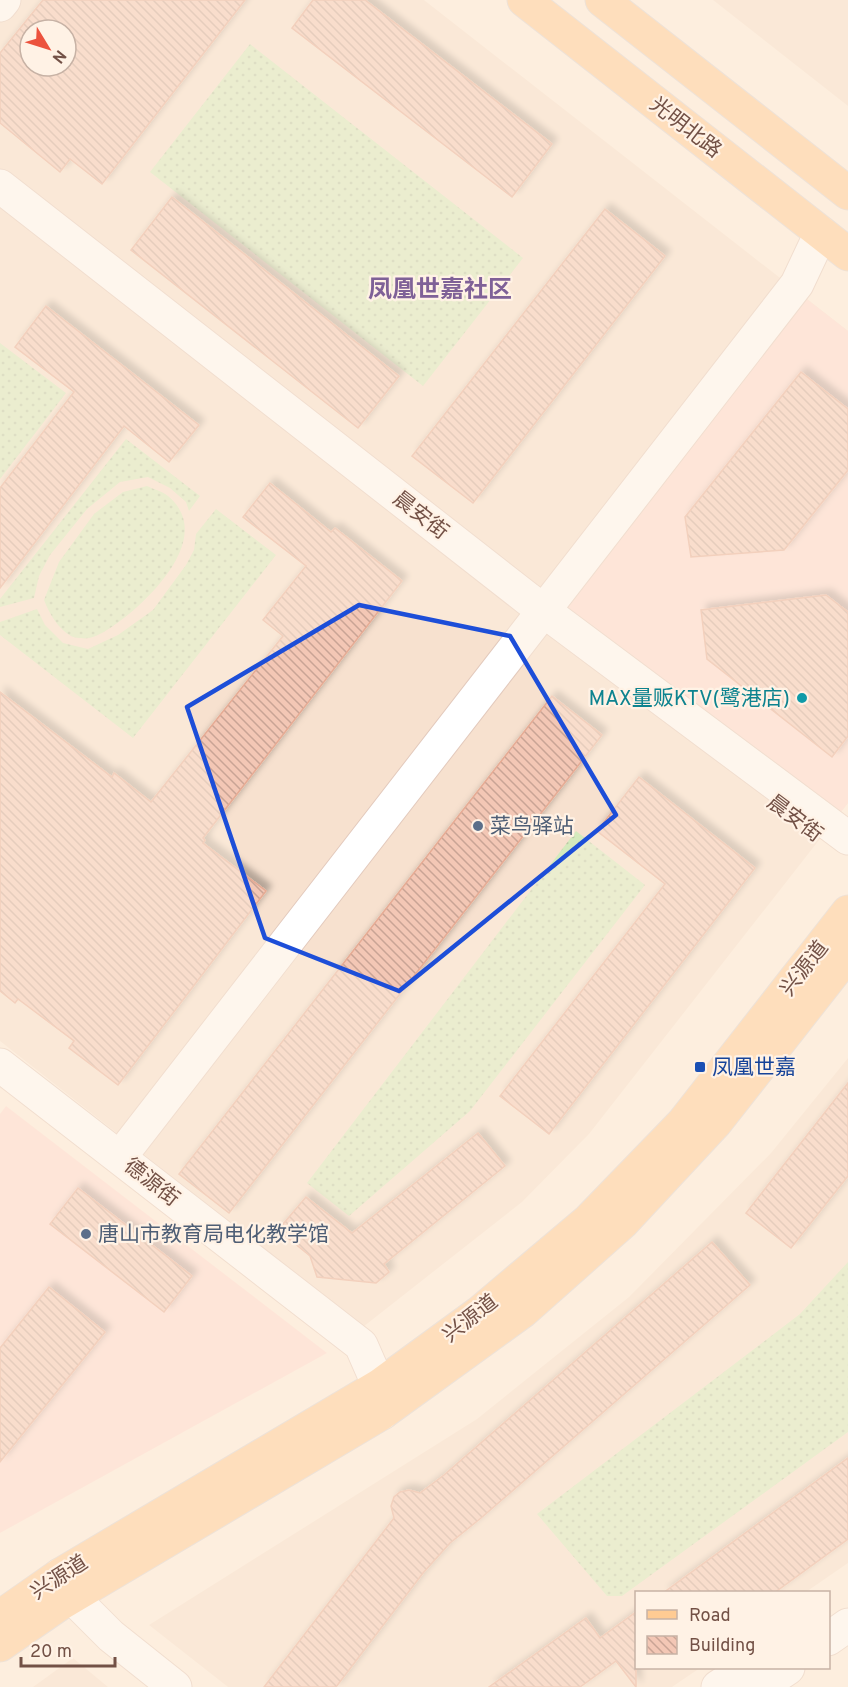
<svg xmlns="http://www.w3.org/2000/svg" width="848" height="1687" font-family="Overpass,'Noto Sans SC',sans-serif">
<defs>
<pattern id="garden-dots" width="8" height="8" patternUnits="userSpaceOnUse" patternTransform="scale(1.5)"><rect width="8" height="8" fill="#d4eabd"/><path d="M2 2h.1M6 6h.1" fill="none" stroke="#b9caa4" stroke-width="1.8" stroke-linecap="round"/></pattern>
<pattern id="building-back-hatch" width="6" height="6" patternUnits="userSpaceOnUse" patternTransform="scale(1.5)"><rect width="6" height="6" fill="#f3c7b5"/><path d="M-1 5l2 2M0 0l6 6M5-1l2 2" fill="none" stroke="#c9a495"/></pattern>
<filter id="shadow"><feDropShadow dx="5.5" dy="-5.5" stdDeviation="3" flood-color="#0004"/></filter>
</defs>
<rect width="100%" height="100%" fill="#fdeede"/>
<g fill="#f7e1cf" fill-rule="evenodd">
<path d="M0,0H424L848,331V803L589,1134L522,1202L363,1327L0,1041ZM30,30H66V66H30Z"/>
<polygon points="713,0 848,0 848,106"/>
<polygon points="848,1058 848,1563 806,1592 636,1592 636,1668 700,1668 672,1687 228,1687 149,1625 477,1419 629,1297 771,1153"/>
<polygon points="73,1658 108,1687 33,1687"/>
</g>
<g fill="#fedad1">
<polygon points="786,283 848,331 848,803 825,832 531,610"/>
<polygon points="6,1106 327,1353 0,1533 0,1114"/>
</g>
<g fill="url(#garden-dots)">
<polygon points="250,44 523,258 423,386 150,172"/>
<polygon points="0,343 66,393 0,479"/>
<polygon points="126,439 200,496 189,511 186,502 170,488 148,477 120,482 87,509 50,555 39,576 34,598 0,607 0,599"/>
<path d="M147,486C153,489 162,491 168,496C212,533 159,589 129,614C119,622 101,636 89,638C85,639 74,638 71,636C58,629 49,613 44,600L59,562L94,514L123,492Z"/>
<polygon points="216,509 276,555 133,738 0,635 0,622 37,609 45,625 63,643 88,649 118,635 153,610 186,565 194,550 196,534"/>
<polygon points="576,831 645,885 470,1111 349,1216 307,1183"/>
<polygon points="848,1262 848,1432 622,1596 607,1596 537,1514 800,1314"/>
</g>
<g fill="url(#building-back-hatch)" stroke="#e6ab94" stroke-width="1.5" fill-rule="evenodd" filter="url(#shadow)">
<path d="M43,0H245L102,184L70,159L60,172L0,123V53ZM30,30H66V66H30Z"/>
<polygon points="313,0 365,0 552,144 512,197 292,28"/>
<polygon points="172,197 399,376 358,428 131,250"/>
<polygon points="605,209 665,256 473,503 412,456"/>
<polygon points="46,306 199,425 169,462 124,426 0,588 0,488 74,392 15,347"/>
<polygon points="801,372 848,409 848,470 784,550 691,557 685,517"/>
<polygon points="270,483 331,532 335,528 402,581 203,838 205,840 203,843 266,891 118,1085 69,1048 74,1041 18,999 15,1003 0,991 0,692 112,777 114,773 151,802 283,636 263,620 306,566 243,517"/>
<polygon points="826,595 848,612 848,736 832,757 707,659 701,610"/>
<polygon points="552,696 602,735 229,1213 179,1174"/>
<polygon points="639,777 755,868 549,1134 500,1096 665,884 597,831"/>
<polygon points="848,1083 848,1176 791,1248 746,1213"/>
<polygon points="478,1133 505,1166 384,1264 389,1272 376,1283 317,1277 310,1256 278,1230 306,1197 352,1233"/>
<polygon points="78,1188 192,1276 164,1312 50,1224"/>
<polygon points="712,1242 750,1285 481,1518 450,1543 423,1573 336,1687 264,1687 394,1518 391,1506 394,1497 400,1492 409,1490 420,1493 444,1475"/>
<polygon points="49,1287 105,1332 0,1462 0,1348"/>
<polygon points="848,1458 848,1539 774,1593 663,1593"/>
<polygon points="636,1612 636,1687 616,1661 580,1687 489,1687 586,1618 600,1638"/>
</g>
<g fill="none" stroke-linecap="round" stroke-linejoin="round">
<g stroke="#e3cabd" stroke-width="35">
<g id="minor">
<polyline points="0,5 4,0"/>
<polyline points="0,186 528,599 848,838"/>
<polyline points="0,1065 361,1345 379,1386 382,1413"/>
<polyline points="120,1157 797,284 821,233"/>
<polyline points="60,1575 72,1597 111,1636 175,1687"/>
<polyline points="828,1639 848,1625"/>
<polyline points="718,1687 747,1668"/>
<polyline points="760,1687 788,1668"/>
</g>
</g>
<g stroke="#dbd2cf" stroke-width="35">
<g id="major">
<polyline points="524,0 848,254"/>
<polyline points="602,0 848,193"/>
<polyline points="0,1617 60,1575 379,1386 479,1313 589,1220 683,1123 848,912"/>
<polyline points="0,1645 58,1605 382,1413 523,1311 622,1223 716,1122 848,954"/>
</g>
</g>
<use href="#minor" stroke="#fff" stroke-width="33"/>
<use href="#major" stroke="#ffcb93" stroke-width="33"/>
</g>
<path d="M0 0H848V1687H0ZM359,605L510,636L616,815L399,991L265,938L187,707Z" fill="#fdeede" fill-opacity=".55" fill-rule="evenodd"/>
<path fill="none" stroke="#1d4ed8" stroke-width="4.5" stroke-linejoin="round" d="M359,605L510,636L616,815L399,991L265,938L187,707Z"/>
<circle fill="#0f9aa8" stroke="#fff2e5" stroke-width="2" cx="802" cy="698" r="6"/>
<g fill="#5c6f8a" stroke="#fff2e5" stroke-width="2">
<circle cx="478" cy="826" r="6"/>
<circle cx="86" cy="1234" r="6"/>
</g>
<rect fill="#1a4fb4" stroke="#fff2e5" stroke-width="2" x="694" y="1061" width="12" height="12" rx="3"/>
<g text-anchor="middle" stroke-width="4.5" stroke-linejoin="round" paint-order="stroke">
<g font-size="21" fill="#735146" stroke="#fff2e5">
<text transform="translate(686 127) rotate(38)" y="7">光明北路</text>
<text transform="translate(421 515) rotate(38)" y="7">晨安街</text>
<text transform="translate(795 818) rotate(37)" y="7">晨安街</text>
<text transform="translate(804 968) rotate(-52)" y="7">兴源道</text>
<text transform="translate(152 1182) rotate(38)" y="7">德源街</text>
<text transform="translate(470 1318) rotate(-38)" y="7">兴源道</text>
<text transform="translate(59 1577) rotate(-33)" y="7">兴源道</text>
</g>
<g font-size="21" fill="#0d838f" stroke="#fff2e5" text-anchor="end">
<text x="790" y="705">MAX量贩KTV(鹭港店)</text>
</g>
<g font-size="21" fill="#4e5e75" stroke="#fff2e5" text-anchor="start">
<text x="490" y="833">菜鸟驿站</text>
<text x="98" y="1241">唐山市教育局电化教学馆</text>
</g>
<g font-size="21" fill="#164399" stroke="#fff2e5" text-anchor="start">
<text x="712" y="1074">凤凰世嘉</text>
</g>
<g font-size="24" font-weight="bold" fill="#7f6197" stroke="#fff2e5">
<text x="440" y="297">凤凰世嘉社区</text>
</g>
</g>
<rect x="635" y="1591" width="195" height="78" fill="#fff2e5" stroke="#c7b2a5" stroke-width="1.5"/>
<rect x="647" y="1610" width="30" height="9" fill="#ffcb93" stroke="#c7b2a5" stroke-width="1.5"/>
<text x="689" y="1621" font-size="18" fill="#735146">Road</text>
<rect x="647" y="1636" width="30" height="18" fill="url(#building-back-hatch)" stroke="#c7b2a5" stroke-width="1.5"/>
<text x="689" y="1651" font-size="18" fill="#735146">Building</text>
<g transform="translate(48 48) rotate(128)"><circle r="28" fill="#fff2e5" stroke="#c7b2a5" stroke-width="1.5"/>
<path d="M0-4.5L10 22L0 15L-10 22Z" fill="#ec523d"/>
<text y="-9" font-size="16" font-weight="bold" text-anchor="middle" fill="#735146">N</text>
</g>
<path d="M21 1657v9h94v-9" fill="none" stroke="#735146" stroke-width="3"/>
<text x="30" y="1657" font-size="18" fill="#735146" stroke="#fff2e5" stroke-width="4.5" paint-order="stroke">20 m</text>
</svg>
